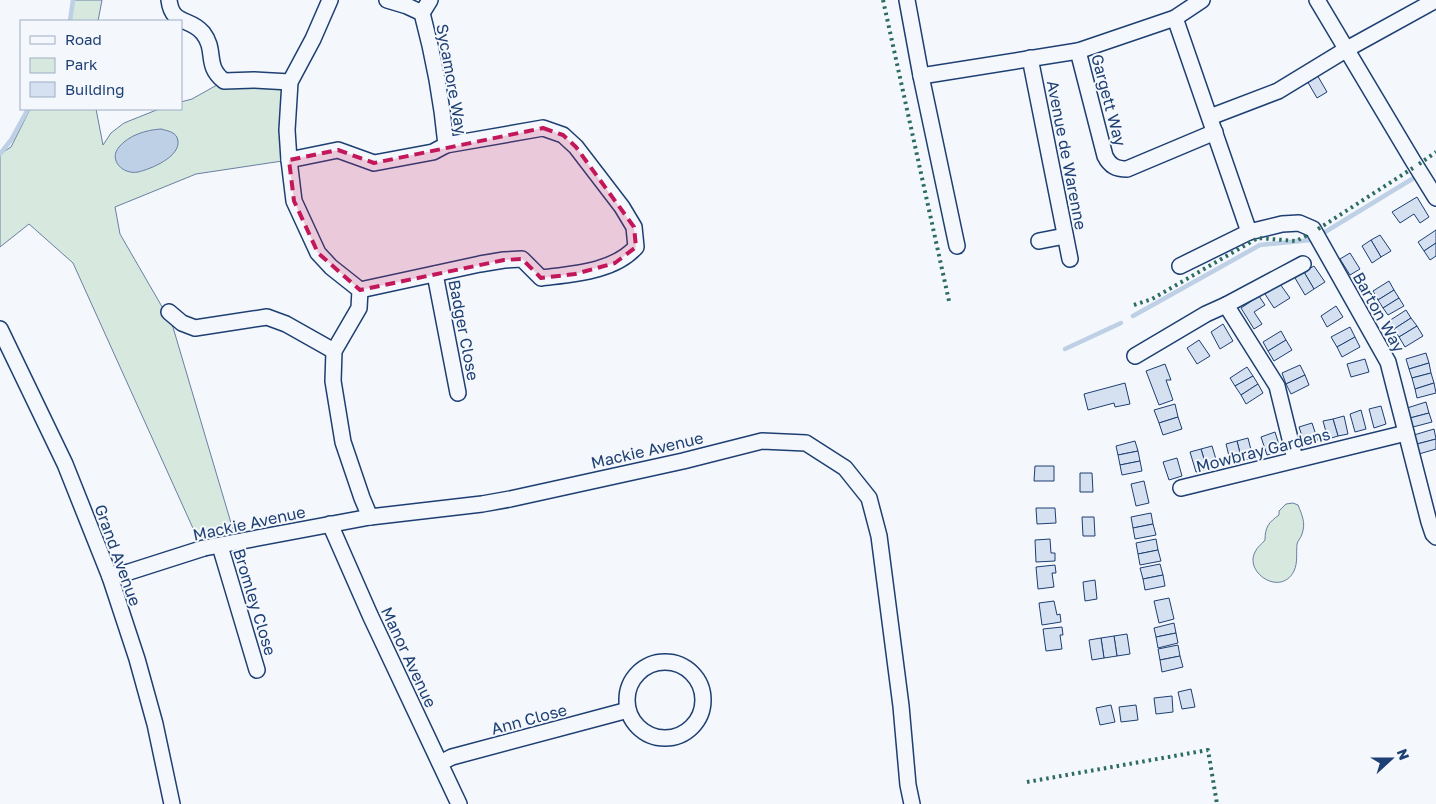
<svg xmlns="http://www.w3.org/2000/svg" width="1436" height="804" font-family="'Golos Text',sans-serif">
<rect width="100%" height="100%" fill="#f4f7fb"/>
<g fill="#d7e8df" stroke="#687fa3">
<polygon points="73,0 102,0 98,21 70,21"/>
<polygon points="224,81 290,82 289,160 196,174 115,207 120,234 172,324 234,533 206,557 73,263 29,224 0,247 0,154 11,147 30,109 96,109 103,145 111,133 124,123 159,109 181,109 181,102 192,99"/>
<path d="M1293,503L1298,505C1302,515 1306,523 1302,534C1301,538 1298,540 1297,544C1296,554 1298,562 1294,571C1281,597 1244,573 1255,552C1257,547 1262,544 1265,540C1265,527 1269,522 1279,515V511L1286,504Z"/>
</g>
<path fill="#bed0e5" stroke="#687fa3" d="M161,129C168,131 177,132 178,141C180,157 151,169 138,172C123,175 108,160 119,147C129,135 146,130 161,129Z"/>
<g fill="none" stroke-linecap="round" stroke-linejoin="round">
<g stroke="#bed0e5" stroke-width="4.5">
<polyline points="70,21 73,0"/>
<polyline points="0,154 11,140 28,109"/>
<polyline points="1325,232 1417,176"/>
<polyline points="1133,316 1260,245 1311,240"/>
<polyline points="1065,349 1121,323"/>
</g>
</g>
<g fill="#d5e0f0" stroke="#1d3f73">
<polygon points="1316,73 1327,92 1317,98 1306,79"/>
<polygon points="1417,197 1429,217 1420,223 1414,214 1400,223 1392,212"/>
<polygon points="1436,230 1436,243 1424,251 1418,242"/>
<polygon points="1380,235 1391,251 1381,257 1371,240"/>
<polygon points="1371,240 1381,257 1372,263 1362,246"/>
<polygon points="1436,243 1436,256 1430,260 1424,251"/>
<polygon points="1350,253 1360,269 1350,275 1340,259"/>
<polygon points="1314,266 1325,282 1314,289 1304,272"/>
<polygon points="1304,272 1314,289 1305,295 1295,278"/>
<polygon points="1389,281 1394,290 1378,300 1373,291"/>
<polygon points="1280,284 1290,298 1274,308 1265,294"/>
<polygon points="1394,290 1399,298 1383,308 1378,300"/>
<polygon points="1259,296 1265,305 1254,312 1262,324 1254,329 1241,308"/>
<polygon points="1399,298 1404,306 1388,315 1383,308"/>
<polygon points="1336,306 1343,317 1327,327 1321,316"/>
<polygon points="1406,310 1411,318 1394,329 1389,321"/>
<polygon points="1411,318 1417,326 1399,337 1394,329"/>
<polygon points="1223,324 1233,341 1220,349 1211,332"/>
<polygon points="1417,326 1423,336 1405,347 1399,337"/>
<polygon points="1350,327 1355,337 1337,347 1331,337"/>
<polygon points="1281,331 1286,340 1268,351 1263,342"/>
<polygon points="1355,337 1360,347 1342,357 1337,347"/>
<polygon points="1199,340 1210,356 1197,364 1187,348"/>
<polygon points="1286,340 1292,350 1274,361 1268,351"/>
<polygon points="1426,353 1429,363 1409,369 1406,359"/>
<polygon points="1365,359 1369,372 1351,377 1347,364"/>
<polygon points="1429,363 1431,373 1412,378 1409,369"/>
<polygon points="1165,364 1171,380 1166,380 1173,400 1159,405 1146,371"/>
<polygon points="1300,365 1305,375 1286,384 1282,373"/>
<polygon points="1247,367 1253,376 1235,386 1230,378"/>
<polygon points="1431,373 1434,383 1415,389 1412,378"/>
<polygon points="1305,375 1309,385 1291,394 1286,384"/>
<polygon points="1253,376 1258,384 1241,395 1235,386"/>
<polygon points="1125,383 1130,404 1115,407 1114,403 1088,410 1084,394"/>
<polygon points="1434,383 1436,393 1417,398 1415,389"/>
<polygon points="1258,384 1263,393 1246,404 1241,395"/>
<polygon points="1426,402 1429,413 1410,418 1407,408"/>
<polygon points="1175,404 1178,417 1159,423 1154,410"/>
<polygon points="1381,406 1386,424 1374,428 1369,409"/>
<polygon points="1361,410 1366,429 1355,432 1350,414"/>
<polygon points="1429,413 1432,422 1413,427 1410,418"/>
<polygon points="1344,416 1348,434 1338,436 1333,419"/>
<polygon points="1178,417 1182,429 1163,435 1159,423"/>
<polygon points="1333,419 1338,436 1328,439 1323,421"/>
<polygon points="1312,423 1318,441 1305,445 1299,427"/>
<polygon points="1434,429 1436,439 1417,444 1414,435"/>
<polygon points="1275,432 1281,451 1267,455 1261,437"/>
<polygon points="1248,438 1253,458 1242,461 1237,441"/>
<polygon points="1436,439 1436,449 1419,454 1417,444"/>
<polygon points="1135,441 1138,451 1118,455 1116,446"/>
<polygon points="1237,441 1242,461 1231,464 1226,444"/>
<polygon points="1212,446 1218,466 1207,469 1201,449"/>
<polygon points="1201,449 1207,469 1196,472 1190,452"/>
<polygon points="1138,451 1140,461 1120,465 1118,455"/>
<polygon points="1177,458 1182,476 1169,480 1163,462"/>
<polygon points="1140,461 1142,471 1122,475 1120,465"/>
<polygon points="1035,466 1054,466 1054,481 1034,481"/>
<polygon points="1080,473 1092,473 1093,492 1080,492"/>
<polygon points="1144,481 1149,503 1136,506 1131,484"/>
<polygon points="1036,508 1055,508 1056,523 1037,524"/>
<polygon points="1151,513 1153,524 1133,528 1131,517"/>
<polygon points="1082,517 1094,517 1095,536 1083,536"/>
<polygon points="1153,524 1156,535 1135,539 1133,528"/>
<polygon points="1050,539 1051,553 1055,553 1055,561 1036,562 1035,540"/>
<polygon points="1156,539 1158,550 1138,554 1136,543"/>
<polygon points="1158,550 1161,561 1140,565 1138,554"/>
<polygon points="1160,564 1163,575 1143,579 1140,568"/>
<polygon points="1055,565 1056,573 1052,573 1054,587 1038,589 1036,567"/>
<polygon points="1163,575 1165,586 1145,590 1143,579"/>
<polygon points="1095,580 1097,599 1085,601 1083,582"/>
<polygon points="1169,598 1174,619 1159,623 1154,601"/>
<polygon points="1054,601 1057,615 1060,614 1061,622 1042,625 1039,603"/>
<polygon points="1174,623 1176,633 1156,637 1154,628"/>
<polygon points="1062,627 1063,635 1060,635 1062,649 1046,651 1043,629"/>
<polygon points="1176,633 1178,643 1158,648 1156,637"/>
<polygon points="1127,634 1130,654 1117,656 1114,636"/>
<polygon points="1114,636 1117,656 1104,658 1101,638"/>
<polygon points="1101,638 1104,658 1092,660 1089,640"/>
<polygon points="1178,645 1180,656 1160,660 1158,649"/>
<polygon points="1180,656 1183,667 1162,672 1160,660"/>
<polygon points="1191,689 1195,707 1182,709 1178,692"/>
<polygon points="1172,696 1173,712 1156,714 1154,698"/>
<polygon points="1111,705 1115,722 1100,725 1096,708"/>
<polygon points="1136,705 1138,720 1121,722 1119,707"/>
</g>
<g fill="none" stroke-linecap="round" stroke-linejoin="round">
<g stroke="#1d3f73" stroke-width="18">
<g id="minor">
<path d="M169,0C172,26 190,17 203,33C217,51 204,65 224,81L254,80L290,82"/>
<polyline points="330,0 313,39 290,82 287,130 289,160 294,201 318,253 331,267 360,290 359,308 334,351 333,381 343,442 362,498 370,517"/>
<polyline points="907,0 921,76 957,246"/>
<polyline points="1317,0 1413,161 1436,198"/>
<polyline points="422,13 430,0"/>
<polyline points="1175,18 1249,232 1282,224 1299,223 1313,229 1388,362 1429,522 1433,534 1436,537"/>
<path d="M1078,51L1105,156C1110,166 1116,169 1127,169L1215,132"/>
<polyline points="1030,58 1070,259"/>
<polyline points="921,76 1078,51 1175,18 1202,0"/>
<polyline points="1210,117 1278,91 1347,49 1436,0"/>
<path d="M289,160L338,150L374,163L433,152L446,145C442,102 433,54 422,13L407,6L387,0"/>
<polyline points="1039,241 1065,236"/>
<polyline points="1180,266 1249,232"/>
<polyline points="435,274 458,393"/>
<path d="M360,290L480,264L504,260L522,259L541,278C572,274 614,272 636,247L634,227L622,207L576,147L563,135L543,128L446,145"/>
<polyline points="1226,305 1303,264"/>
<polyline points="169,312 182,323 195,328 267,317 286,324 334,351"/>
<polyline points="0,329 65,464 110,577 137,659 155,724 172,804"/>
<polyline points="1135,356 1206,314 1226,305 1277,386 1295,459"/>
<polyline points="1181,488 1406,433"/>
<polyline points="330,524 370,615 459,804"/>
<polyline points="220,546 257,670"/>
<polyline points="110,577 129,572 204,548 370,517 482,504 510,499 683,461 762,441 806,443 845,468 869,498 879,536 901,706 908,785 912,804"/>
<circle cx="665" cy="700" r="38"/>
<polyline points="440,763 452,757 628,710"/>
</g>
</g>
<use href="#minor" stroke="#f4f7fb" stroke-width="15"/>
<g stroke="#2c6c60" stroke-width="4" stroke-dasharray="2.5 4" stroke-linecap="butt">
<polyline points="883,0 949,301"/>
<polyline points="1419,164 1436,152"/>
<polyline points="1318,229 1413,168"/>
<polyline points="1134,305 1152,299 1258,238 1296,241 1310,234"/>
<polyline points="1027,782 1208,750 1217,804"/>
</g>
</g>
<path fill="#c2185b" fill-opacity="0.2" stroke="#c2185b" stroke-width="4" stroke-dasharray="10 6" stroke-linejoin="round" d="M543,128L563,135L576,147L634,227L636,247L615,263L575,274L541,278L522,259L504,260L360,290L318,253L294,201L289,160L338,150L374,163Z"/>
<g text-anchor="middle" stroke-width="4" stroke-linejoin="round" paint-order="stroke">
<g font-size="16" fill="#1d3f73" stroke="#f4f7fb">
<text transform="translate(452 79) rotate(80)" y="6">Sycamore Way</text>
<text transform="translate(1109 100) rotate(75)" y="6">Gargett Way</text>
<text transform="translate(1067 155) rotate(79)" y="6">Avenue de Warenne</text>
<text transform="translate(1379 312) rotate(61)" y="6">Barton Way</text>
<text transform="translate(464 330) rotate(79)" y="6">Badger Close</text>
<text transform="translate(647 450) rotate(-13)" y="6">Mackie Avenue</text>
<text transform="translate(1263 450) rotate(-14)" y="6">Mowbray Gardens</text>
<text transform="translate(249 523) rotate(-12)" y="6">Mackie Avenue</text>
<text transform="translate(118 555) rotate(70)" y="6">Grand Avenue</text>
<text transform="translate(255 602) rotate(73)" y="6">Bromley Close</text>
<text transform="translate(409 657) rotate(65)" y="6">Manor Avenue</text>
<text transform="translate(529 719) rotate(-15)" y="6">Ann Close</text>
</g>
</g>
<rect x="20" y="20" width="162" height="90" fill="#f4f7fb" stroke="#9eadc5"/>
<rect x="30" y="36" width="25" height="8" fill="#f4f7fb" stroke="#9eadc5"/>
<text x="65" y="45" font-size="15" fill="#1d3f73">Road</text>
<rect x="30" y="58" width="25" height="15" fill="#d7e8df" stroke="#9eadc5"/>
<text x="65" y="70" font-size="15" fill="#1d3f73">Park</text>
<rect x="30" y="82" width="25" height="15" fill="#d5e0f0" stroke="#9eadc5"/>
<text x="65" y="95" font-size="15" fill="#1d3f73">Building</text>
<g transform="translate(1391 759) rotate(69)" stroke="#f4f7fb" stroke-width="4" paint-order="stroke">
<path d="M0-4L9 19L0 12L-9 19Z" fill="#1d3f73"/>
<text y="-8" font-size="14" font-weight="bold" text-anchor="middle" fill="#1d3f73">N</text>
</g>
</svg>
